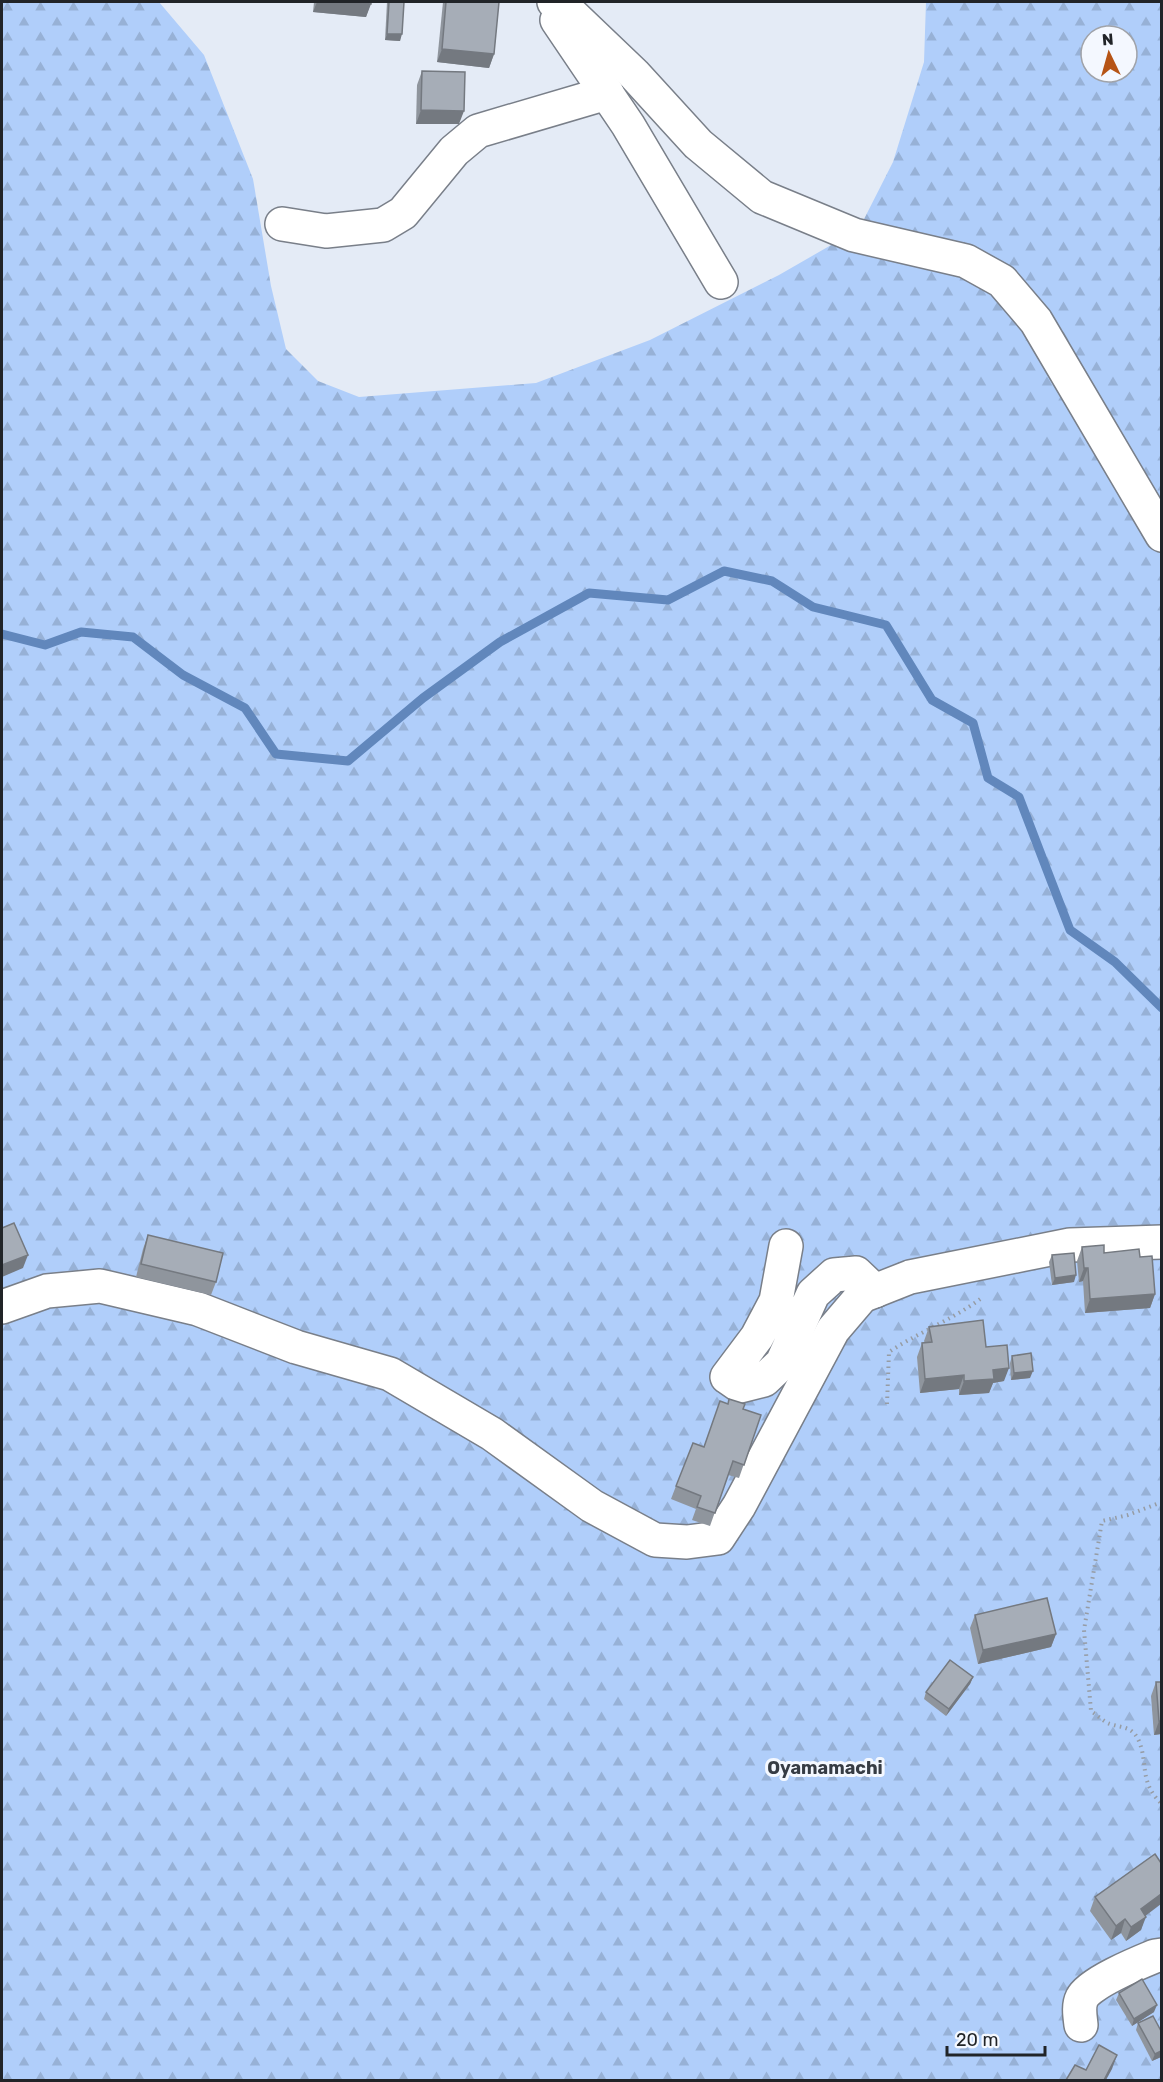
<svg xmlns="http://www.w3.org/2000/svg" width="1163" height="2082" font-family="Rubik,sans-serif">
<defs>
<pattern id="forest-firs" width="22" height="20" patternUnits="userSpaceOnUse" patternTransform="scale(1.5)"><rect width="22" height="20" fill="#b0cefa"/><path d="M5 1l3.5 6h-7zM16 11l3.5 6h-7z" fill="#97b1d6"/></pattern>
</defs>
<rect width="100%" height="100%" fill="#e4ebf6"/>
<path fill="url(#forest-firs)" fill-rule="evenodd" d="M2,2H159L204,55L253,179L271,286L286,349L318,381L359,397L536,383L650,340L779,275L859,229L893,162L924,62L926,2H1161V2080H2ZM1091,36H1127V72H1091Z"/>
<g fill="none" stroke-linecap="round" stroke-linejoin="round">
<polyline stroke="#6187bc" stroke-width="9" points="2,634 45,645 81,632 133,637 183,675 245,708 276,754 348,761 423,698 500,642 589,593 668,600 724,571 772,581 813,607 886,625 932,700 973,723 988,778 1019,797 1070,930 1115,962 1162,1008"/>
<g stroke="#797f89" stroke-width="36">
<g id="minor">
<polyline points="554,2 567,10 634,74 698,144 762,197 854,235 966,261 1002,281 1036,321 1162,535"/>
<polyline points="557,20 628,125 721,282"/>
<polyline points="282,224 326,231 383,225 403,213 454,151 478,131 607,93"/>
<polyline points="786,1246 776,1301 757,1337 727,1377 740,1386 764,1380 782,1363 813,1294 834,1275 856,1273 875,1291"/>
<polyline points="2,1307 47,1291 100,1286 198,1309 296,1347 390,1374 492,1434 592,1506 655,1540 687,1542 718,1538 739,1506 833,1330 862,1296 910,1277 1070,1245 1162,1242"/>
<path d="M1081,2025C1080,2016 1078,2006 1082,1998C1089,1983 1138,1963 1155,1956L1162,1955"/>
</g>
</g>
<g stroke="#969ca4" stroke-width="4" stroke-dasharray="1.5 4.5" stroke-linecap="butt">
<path d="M887,1404L889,1352C919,1332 954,1319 983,1297"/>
<path d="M1162,1502L1128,1515L1102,1521L1084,1630L1091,1711C1097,1715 1104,1722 1110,1724C1122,1728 1131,1726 1138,1739C1149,1762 1138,1782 1162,1804"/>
</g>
<use href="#minor" stroke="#fff" stroke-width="33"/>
</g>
<g fill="#8f959d">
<polygon points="314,2 371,2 366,17 313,12"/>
<polygon points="387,2 404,2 400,41 385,40"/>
<polygon points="443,2 499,2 494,54 489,68 437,62"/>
<polygon points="422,71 459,124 416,124 417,85"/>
<polygon points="148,1235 216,1282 211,1295 136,1277 143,1249"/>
<polygon points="1082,1247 1104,1253 1140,1257 1155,1294 1150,1308 1085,1313 1083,1281 1079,1282 1077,1261"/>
<polygon points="1052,1255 1074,1282 1052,1285 1049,1262"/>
<polygon points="929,1327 986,1347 1004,1381 993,1383 989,1393 959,1395 959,1389 920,1393 917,1357 922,1343 925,1343 924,1341"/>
<polygon points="1012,1356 1030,1378 1011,1380 1010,1363"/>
<polygon points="743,1409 761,1415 739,1478 728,1475 710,1526 692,1520 696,1509 671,1499 676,1486 704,1447"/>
<polygon points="975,1615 1056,1634 1051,1647 978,1664 970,1628"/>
<polygon points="973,1677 970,1684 946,1716 924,1699 926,1692"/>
<polygon points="1156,1682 1161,1682 1161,1734 1154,1735 1151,1696"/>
<polygon points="1095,1897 1145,1916 1141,1930 1126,1941 1121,1933 1111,1940 1090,1911"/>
<polygon points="1119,1993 1154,2012 1132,2026 1116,2000"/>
<polygon points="1138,2023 1161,2031 1161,2057 1152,2061 1136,2030"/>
</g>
<g fill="#747980">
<polygon points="317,2 351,2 371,4 366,17 313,12"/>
<polygon points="387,34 402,34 400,41 385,40"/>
<polygon points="442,49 494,54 489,68 437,62"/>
<polygon points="421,110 464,111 459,124 416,124"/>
<polygon points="28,1255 23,1268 2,1277 2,1265"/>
<polygon points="1084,1268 1088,1268 1083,1281 1079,1282"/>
<polygon points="1076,1275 1074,1282 1052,1285 1055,1278"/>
<polygon points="1155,1294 1150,1308 1085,1313 1090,1299"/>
<polygon points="1009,1368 1004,1381 993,1383 989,1393 959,1395 964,1381 993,1370"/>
<polygon points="1033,1371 1030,1378 1011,1380 1014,1373"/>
<polygon points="964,1375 959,1389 920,1393 925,1379"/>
<polygon points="1056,1634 1051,1647 978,1664 983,1650"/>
<polygon points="973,1677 970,1684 946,1716 949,1709"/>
<polygon points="1159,1721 1161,1721 1161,1734 1154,1735"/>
<polygon points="1161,1894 1161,1904 1136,1923 1141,1909"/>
<polygon points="1146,1917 1141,1930 1126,1941 1131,1927"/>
<polygon points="1125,1919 1121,1933 1111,1940 1116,1926"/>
<polygon points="1157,2005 1154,2012 1132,2026 1134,2019"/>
<polygon points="1161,2051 1161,2057 1152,2061 1155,2054"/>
<polygon points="1117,2055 1112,2069 1106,2080 1104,2080"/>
</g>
<g fill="#a6adb7" stroke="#747980" stroke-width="1.5">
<polygon points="351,2 371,2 371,4"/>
<polygon points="389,2 404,2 402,34 387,34"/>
<polygon points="446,2 499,2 494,54 442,49"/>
<polygon points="422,71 465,72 464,111 421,110"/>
<polygon points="14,1223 28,1255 2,1265 2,1228"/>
<polygon points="148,1235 223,1253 216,1282 141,1264"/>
<polygon points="1104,1245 1104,1253 1139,1249 1140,1257 1152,1256 1155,1294 1090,1299 1088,1268 1084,1268 1082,1247"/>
<polygon points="1074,1253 1076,1275 1055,1278 1052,1255"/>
<polygon points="983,1320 986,1347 1007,1345 1009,1368 993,1370 994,1379 964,1381 964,1375 925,1379 922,1343 932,1342 929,1327"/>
<polygon points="1031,1353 1033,1371 1014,1373 1012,1356"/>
<polygon points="729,1399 745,1404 743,1409 761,1415 744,1465 733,1461 715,1513 697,1507 701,1496 676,1486 693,1443 704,1447 720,1401 728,1404"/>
<polygon points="1047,1598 1056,1634 983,1650 975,1615"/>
<polygon points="950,1660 973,1677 949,1709 926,1692"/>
<polygon points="1156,1682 1161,1682 1161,1721 1159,1721"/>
<polygon points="1155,1854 1161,1863 1161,1894 1141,1909 1146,1917 1131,1927 1125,1919 1116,1926 1095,1897"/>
<polygon points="1142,1979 1157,2005 1134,2019 1119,1993"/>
<polygon points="1153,2016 1161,2031 1161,2051 1155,2054 1138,2023"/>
<polygon points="1099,2045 1117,2055 1104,2080 1066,2080 1075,2065 1086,2070"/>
</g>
<g text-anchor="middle" stroke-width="6" stroke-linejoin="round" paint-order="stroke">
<g font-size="18" font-weight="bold" fill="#363c44" stroke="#f4f8ff">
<text x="825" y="1774">Oyamamachi</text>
</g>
</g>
<rect width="1163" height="2082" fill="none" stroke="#212428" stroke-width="6"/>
<g transform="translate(1109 54) rotate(355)"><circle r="28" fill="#f4f8ff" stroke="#a0a3a9" stroke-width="1.5"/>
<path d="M0-4.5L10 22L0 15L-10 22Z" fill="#b65416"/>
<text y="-9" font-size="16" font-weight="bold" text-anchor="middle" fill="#212428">N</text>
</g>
<path d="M947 2046v9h98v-9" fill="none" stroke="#212428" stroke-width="3"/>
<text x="956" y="2046" font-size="18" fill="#212428" stroke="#f4f8ff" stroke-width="4.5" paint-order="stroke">20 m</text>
</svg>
